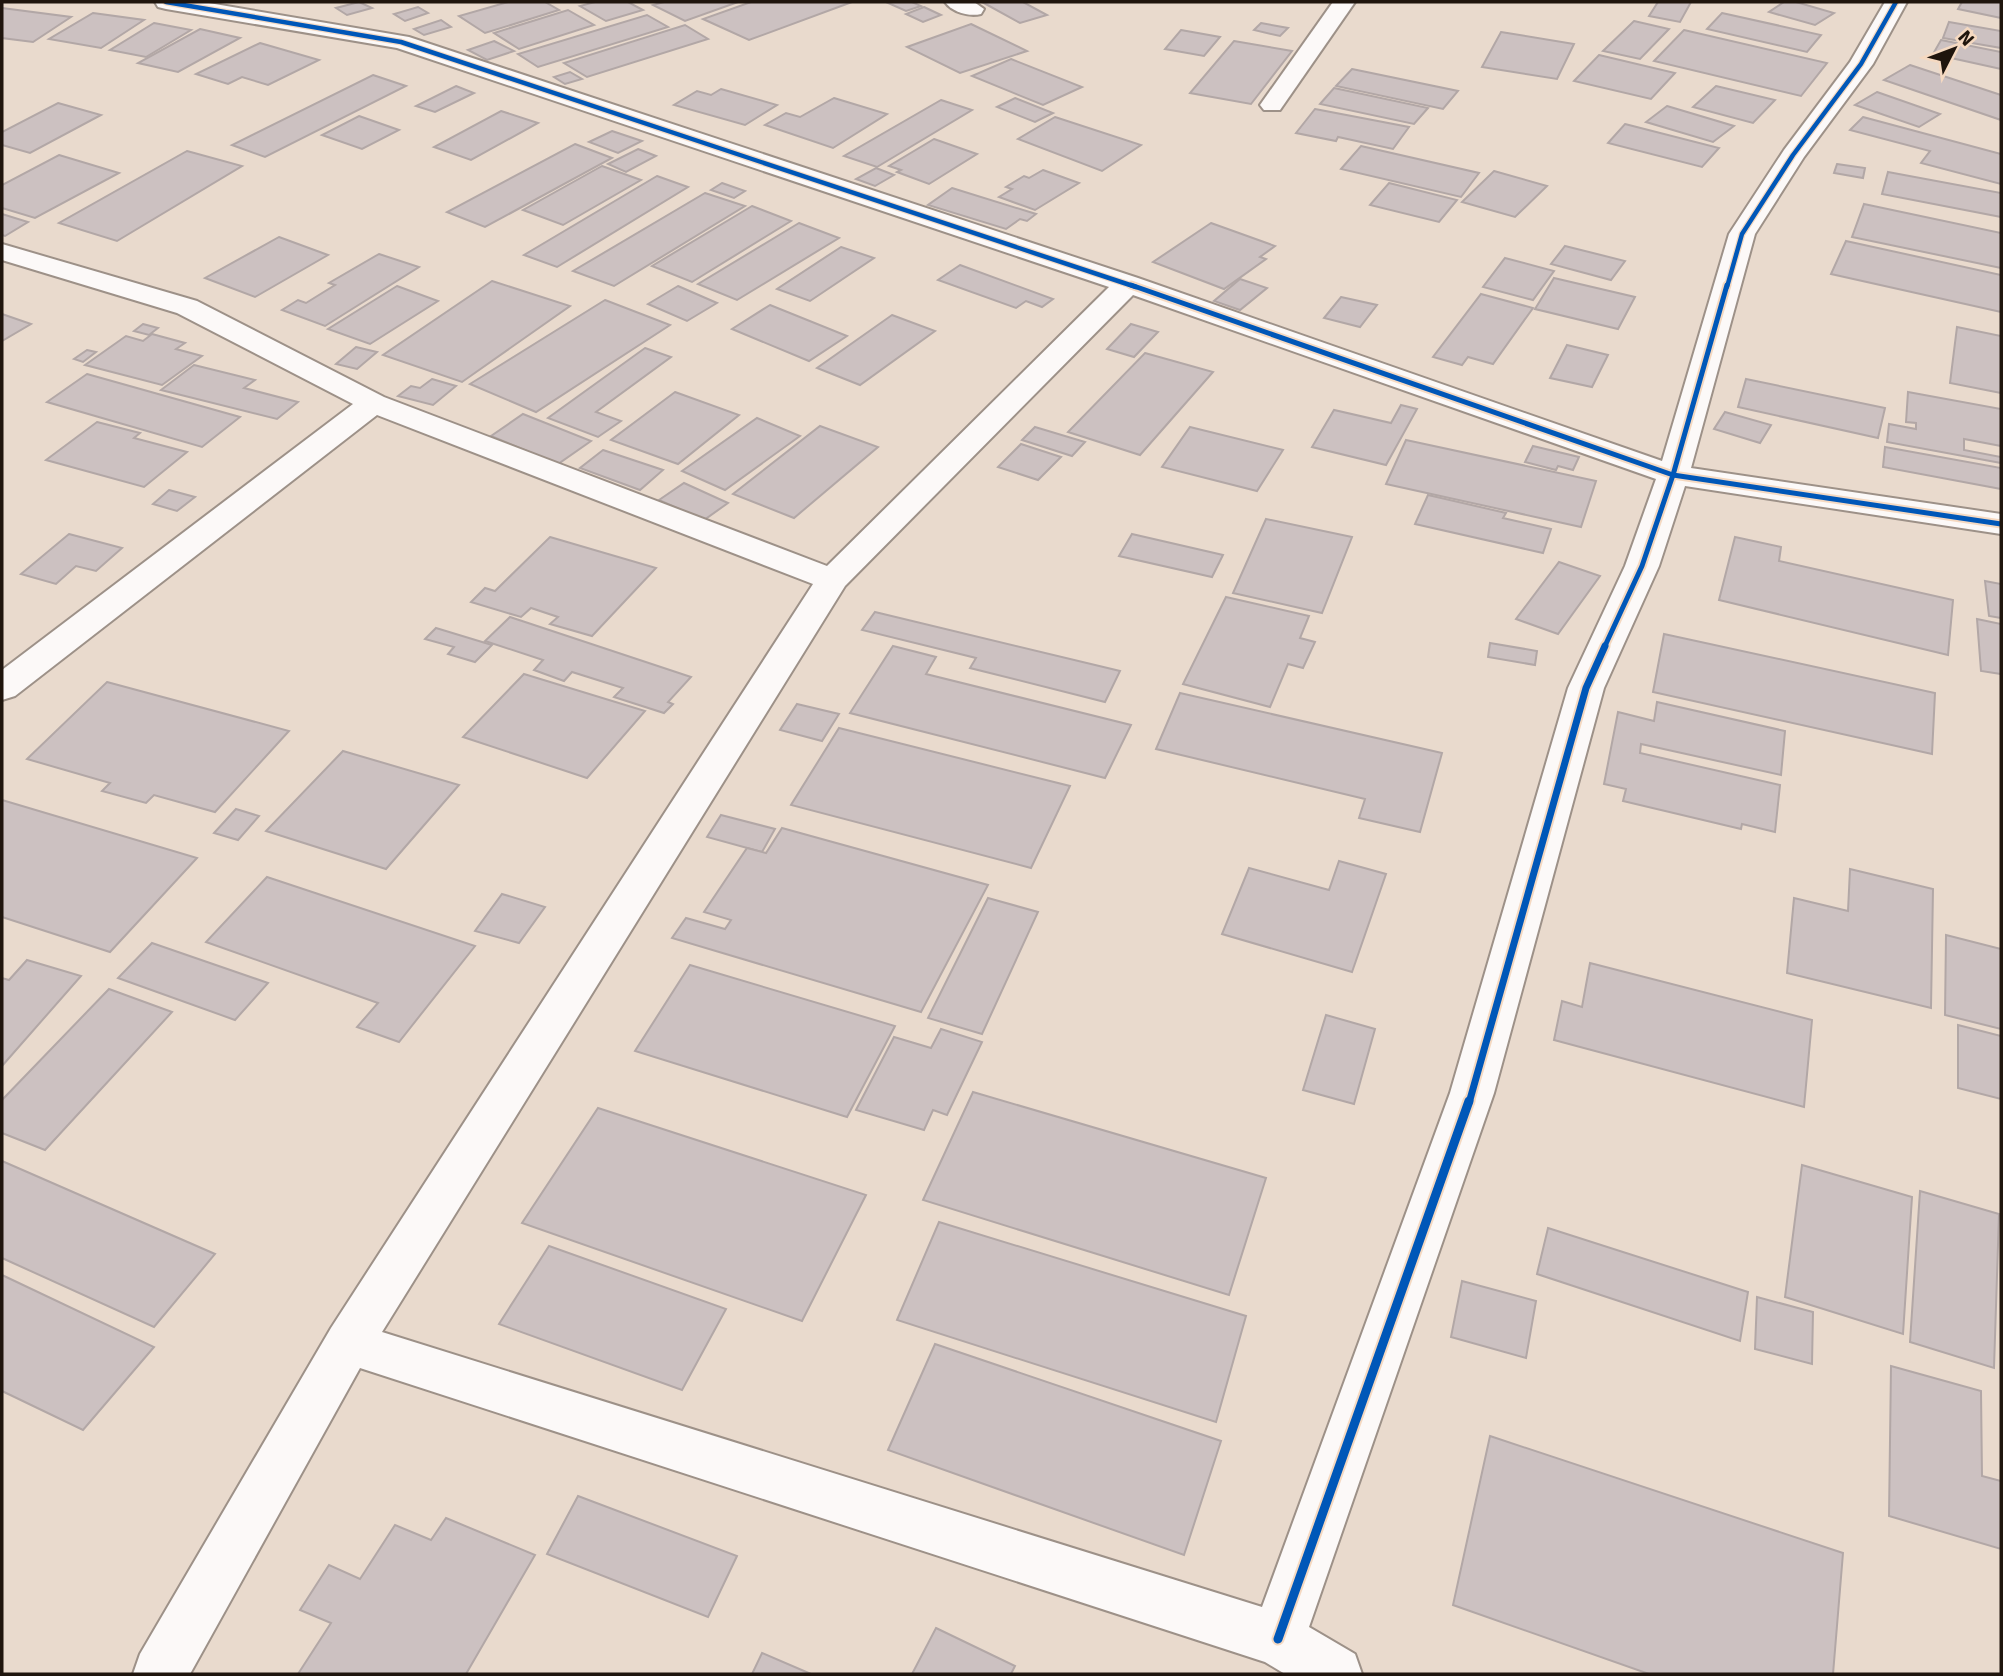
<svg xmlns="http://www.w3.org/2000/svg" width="2003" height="1676" font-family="Signika,sans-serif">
<rect width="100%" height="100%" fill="#e9dacd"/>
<g fill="#ccc1c1" stroke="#b2a7a6" stroke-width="2">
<polygon points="359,2 372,8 347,15 336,8"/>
<polygon points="508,2 545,2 559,10 485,33 459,16"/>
<polygon points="595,2 628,2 643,10 606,21 580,6"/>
<polygon points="664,2 738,2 685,21 653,5"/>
<polygon points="751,2 852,2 749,40 703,19"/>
<polygon points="886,2 912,2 921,6 906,11"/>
<polygon points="982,2 1023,2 1047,15 1020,23"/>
<polygon points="1658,2 1691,2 1680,22 1649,16"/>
<polygon points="1784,2 1796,2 1834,13 1815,25 1769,12"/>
<polygon points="1962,2 2001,2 2001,18 1958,9"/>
<polygon points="418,7 428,13 405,21 394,14"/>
<polygon points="924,7 941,15 923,22 906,14"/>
<polygon points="2,8 71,17 33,42 2,38"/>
<polygon points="568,10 594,25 519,49 494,33"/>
<polygon points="93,13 144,20 101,48 49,39"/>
<polygon points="1722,13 1821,35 1807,52 1707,29"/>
<polygon points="647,15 668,27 538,67 518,54"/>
<polygon points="441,20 451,27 424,35 414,29"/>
<polygon points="1634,21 1669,29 1640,59 1603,51"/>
<polygon points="1949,22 2001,31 2001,48 1943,38"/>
<polygon points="154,23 191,30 146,57 110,50"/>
<polygon points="1261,23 1288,28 1280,36 1254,30"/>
<polygon points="971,24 1027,51 960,73 907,47"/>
<polygon points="685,25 708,39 587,77 564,63"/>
<polygon points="200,29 240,38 178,72 138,63"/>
<polygon points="1181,30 1220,37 1204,56 1165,49"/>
<polygon points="1684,30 1827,63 1801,96 1654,61"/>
<polygon points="1501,32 1574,44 1557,79 1482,67"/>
<polygon points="1941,40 2001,52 2001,69 1933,54"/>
<polygon points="494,41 514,51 487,60 468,50"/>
<polygon points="1234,41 1292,51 1251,104 1190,93"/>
<polygon points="260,43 319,60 268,85 242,77 228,84 196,74"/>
<polygon points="1599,55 1675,73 1651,99 1574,81"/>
<polygon points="1011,59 1082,87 1043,105 972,76"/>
<polygon points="1910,65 2001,95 2001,120 1884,80"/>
<polygon points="1352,69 1458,91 1443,109 1336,86"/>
<polygon points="570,72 582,79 565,84 554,77"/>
<polygon points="373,75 406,86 265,157 232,145"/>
<polygon points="456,86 474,93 435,112 416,106"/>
<polygon points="1716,86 1775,100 1753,123 1693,107"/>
<polygon points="1334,88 1428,108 1414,124 1320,104"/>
<polygon points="721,89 777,105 745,125 674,105 697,91 711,95"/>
<polygon points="1877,92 1940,114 1919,127 1855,105"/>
<polygon points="834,98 887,114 833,148 765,125 786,113 800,117"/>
<polygon points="1015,98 1053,113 1035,122 997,107"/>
<polygon points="941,100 972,110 877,167 844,156"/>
<polygon points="58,103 101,115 30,153 2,145 2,132"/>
<polygon points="1667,106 1734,126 1713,142 1646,122"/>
<polygon points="1315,109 1409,127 1393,149 1338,137 1336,141 1296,133"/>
<polygon points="501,111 538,123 471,160 434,147"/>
<polygon points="359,116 399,130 362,149 322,135"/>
<polygon points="1055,117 1141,145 1102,171 1018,139"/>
<polygon points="1863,117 2001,154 2001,184 1921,163 1930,151 1850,130"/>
<polygon points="1625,124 1719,148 1702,167 1608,143"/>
<polygon points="612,131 642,141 618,153 589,142"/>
<polygon points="934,139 977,154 929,184 897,172 901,170 889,166"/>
<polygon points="575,144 612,158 485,227 447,212"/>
<polygon points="1361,146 1479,173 1461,197 1341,169"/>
<polygon points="638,149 656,156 626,172 608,164"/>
<polygon points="187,151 242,166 117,241 59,223"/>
<polygon points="59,155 119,173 35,218 2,208 2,185"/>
<polygon points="1837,164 1865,168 1863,178 1834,173"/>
<polygon points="602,166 641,180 563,225 523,210"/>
<polygon points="876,168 894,175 875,186 856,179"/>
<polygon points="1043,170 1079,183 1035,210 999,197 1012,189 1006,187 1024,176 1029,178"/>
<polygon points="1494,171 1547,186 1515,217 1462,202"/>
<polygon points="1888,172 2001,193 2001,217 1882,194"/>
<polygon points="657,176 688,187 557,267 524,255"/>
<polygon points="722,183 745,191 734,198 711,190"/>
<polygon points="1389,183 1457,200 1439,222 1370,205"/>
<polygon points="952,188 1036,214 1027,221 1020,219 1006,229 928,205"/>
<polygon points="705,193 745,206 614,286 573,271"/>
<polygon points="1864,204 2001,233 2001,268 1852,237"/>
<polygon points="752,206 791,221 692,282 652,266"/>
<polygon points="2,214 28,222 5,236 2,235"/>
<polygon points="799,223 839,238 737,300 698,284"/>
<polygon points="1211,223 1275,246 1260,257 1266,259 1224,289 1153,262"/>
<polygon points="279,237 328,255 255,297 205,278"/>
<polygon points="1846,241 2001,275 2001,312 1831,274"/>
<polygon points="1565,246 1625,261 1611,280 1551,264"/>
<polygon points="841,247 874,258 810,301 777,289"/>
<polygon points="379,254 419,267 325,326 282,310 298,300 306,303 335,285 329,283"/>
<polygon points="1505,258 1554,271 1533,300 1483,287"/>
<polygon points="960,265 1053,299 1042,307 1026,301 1016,308 938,280"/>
<polygon points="1554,278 1635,297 1618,329 1535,309"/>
<polygon points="1240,279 1267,288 1240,310 1214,301"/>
<polygon points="492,281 570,306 462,382 383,355"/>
<polygon points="397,286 438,301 370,344 328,329"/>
<polygon points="678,286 717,303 687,321 648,304"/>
<polygon points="1481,294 1533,308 1493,364 1468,357 1462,365 1433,357"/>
<polygon points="1341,297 1377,305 1360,327 1324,318"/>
<polygon points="605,300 670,325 536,412 470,384"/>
<polygon points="770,305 847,336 809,361 732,329"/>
<polygon points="2,314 31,324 2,341"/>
<polygon points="892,315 935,331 860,385 817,368"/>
<polygon points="143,324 158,328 149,335 134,331"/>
<polygon points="1131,324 1158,332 1134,357 1107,349"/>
<polygon points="1957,327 2001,336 2001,393 1950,383"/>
<polygon points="152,334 185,343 176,349 202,356 162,385 85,365 126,336 143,341"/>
<polygon points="1567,345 1608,355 1592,387 1550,378"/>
<polygon points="356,347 377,352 357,369 336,364"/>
<polygon points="645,348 671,357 596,412 621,421 598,437 548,418"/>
<polygon points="87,350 96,352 83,362 74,359"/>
<polygon points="1145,353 1213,372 1140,455 1068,432"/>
<polygon points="194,365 255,380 244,388 298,402 277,419 161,390"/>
<polygon points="87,374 240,417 202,447 47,402"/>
<polygon points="432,379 456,386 433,405 398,396 411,386 420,388"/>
<polygon points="1746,379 1885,408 1878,438 1738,407"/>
<polygon points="675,392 739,415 678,464 611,440"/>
<polygon points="1908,392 2001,409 2001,446 1964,439 1964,450 2001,457 2001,463 1887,442 1889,424 1916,429 1916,423 1906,422"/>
<polygon points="1401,405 1417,409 1386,465 1312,447 1334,410 1391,423"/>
<polygon points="1725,412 1771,425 1760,443 1714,429"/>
<polygon points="523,414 591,441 558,464 491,436"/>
<polygon points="757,418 800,436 725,490 682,471"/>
<polygon points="97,422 140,433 134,438 187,452 144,487 46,460"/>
<polygon points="820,426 878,447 794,518 733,494"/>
<polygon points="1035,427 1085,442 1072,456 1022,440"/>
<polygon points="1190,427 1283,450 1257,491 1162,467"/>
<polygon points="1406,440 1596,481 1581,527 1386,484"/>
<polygon points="1021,444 1061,457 1038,480 998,467"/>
<polygon points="1533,446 1579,457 1573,470 1558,466 1556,470 1525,462"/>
<polygon points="1885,447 2001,468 2001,489 1883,467"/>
<polygon points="603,450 663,470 640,490 580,468"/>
<polygon points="684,483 728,503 704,520 659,500"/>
<polygon points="169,490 195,497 177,511 153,504"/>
<polygon points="1428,495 1506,513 1503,518 1551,529 1543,553 1415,524"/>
<polygon points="1266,519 1352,537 1322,613 1233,593"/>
<polygon points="69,534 122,548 96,571 76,566 56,584 21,574"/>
<polygon points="1132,534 1223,555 1212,577 1119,556"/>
<polygon points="550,537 656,568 592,636 550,624 558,617 531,608 521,617 471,602 485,588 495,591"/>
<polygon points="1735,537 1781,547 1779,561 1953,600 1948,655 1719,600"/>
<polygon points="1559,562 1600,576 1558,634 1516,619"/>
<polygon points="1985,581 2001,584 2001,618 1989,616"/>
<polygon points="1226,597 1309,616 1300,638 1315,642 1303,668 1288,664 1270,707 1183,684"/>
<polygon points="875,612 1120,671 1105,702 970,668 976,658 862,630"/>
<polygon points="510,617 691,677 668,702 673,704 664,713 614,697 623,688 572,672 564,681 534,670 543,660 485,641"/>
<polygon points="1977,619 2001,624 2001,674 1981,671"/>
<polygon points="436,628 492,645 475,662 448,654 454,647 425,639"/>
<polygon points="1664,634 1935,693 1932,754 1653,692"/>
<polygon points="1490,643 1537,651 1535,665 1488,657"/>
<polygon points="893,646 936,657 926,674 1131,725 1105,778 850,713"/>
<polygon points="524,674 645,711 587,778 463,737"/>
<polygon points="107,682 289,731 215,812 154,795 146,803 102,791 110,783 27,759"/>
<polygon points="1180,693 1442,753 1420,832 1359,818 1365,799 1156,749"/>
<polygon points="1657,702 1785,731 1781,775 1641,744 1640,753 1780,785 1775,832 1742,824 1741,829 1623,801 1626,789 1604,784 1618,712 1654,721"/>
<polygon points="797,704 839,714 822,741 780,730"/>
<polygon points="839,728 1070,786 1031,868 791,805"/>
<polygon points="343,751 459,785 386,869 266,831"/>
<polygon points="2,800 197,858 110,952 2,917"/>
<polygon points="236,809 259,816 238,840 214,833"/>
<polygon points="721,815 775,829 762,852 707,837"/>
<polygon points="782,828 988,885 921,1012 672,938 686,918 725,929 731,920 704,912 747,848 766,853"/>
<polygon points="1339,861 1386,874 1352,972 1222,934 1249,868 1329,890"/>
<polygon points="1850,869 1933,889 1931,1008 1787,973 1794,898 1848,911"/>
<polygon points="267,877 475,946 399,1042 357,1027 378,1003 206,942"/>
<polygon points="502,894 545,907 519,943 475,931"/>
<polygon points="988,898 1038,912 982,1034 928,1018"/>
<polygon points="1946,935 2001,949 2001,1029 1945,1015"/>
<polygon points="152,943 268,983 235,1020 118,978"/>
<polygon points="27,960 81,976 2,1066 2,978 9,980"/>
<polygon points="1590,963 1812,1020 1804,1107 1554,1040 1562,1001 1582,1007"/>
<polygon points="690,965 895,1026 847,1117 635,1051"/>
<polygon points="109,989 172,1012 45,1150 2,1133 2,1100"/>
<polygon points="1326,1015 1375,1029 1354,1104 1303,1090"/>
<polygon points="1958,1025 2001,1036 2001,1099 1958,1088"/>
<polygon points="941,1029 982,1042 947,1115 933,1110 924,1130 856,1110 894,1037 931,1048"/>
<polygon points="973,1092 1266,1178 1229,1295 923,1200"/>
<polygon points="598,1108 866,1195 802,1321 522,1223"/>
<polygon points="2,1161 215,1254 154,1327 2,1258"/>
<polygon points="1802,1165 1912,1197 1903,1334 1785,1297"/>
<polygon points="1920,1191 1999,1214 1994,1368 1910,1342"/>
<polygon points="939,1222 1246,1316 1216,1422 897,1320"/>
<polygon points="1548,1228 1748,1292 1740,1341 1537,1274"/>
<polygon points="549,1246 726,1309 682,1390 499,1324"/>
<polygon points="2,1275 154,1347 83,1430 2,1391"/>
<polygon points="1462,1281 1536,1301 1526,1358 1451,1337"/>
<polygon points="1757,1297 1813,1312 1812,1364 1755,1349"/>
<polygon points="935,1344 1221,1441 1184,1555 888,1450"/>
<polygon points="1891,1366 1981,1391 1982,1476 2001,1481 2001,1549 1889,1516"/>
<polygon points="1490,1436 1843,1553 1833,1674 1649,1674 1453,1605"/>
<polygon points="578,1496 737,1556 708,1617 547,1554"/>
<polygon points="446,1518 535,1555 466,1674 298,1674 331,1623 300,1610 329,1565 360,1579 395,1525 431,1540"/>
<polygon points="936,1628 1015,1666 1011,1674 912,1674"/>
<polygon points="762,1653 811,1674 752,1674"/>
</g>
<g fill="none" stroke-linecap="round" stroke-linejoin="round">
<g stroke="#9d9188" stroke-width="4">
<g id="street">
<path d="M155,2H203L409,37L1138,278L1662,461L1729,234L1784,150L1850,62L1885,2H1907L1873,64L1804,157L1755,234L1691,468L2001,514V534L1685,486L1659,566L1604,688L1494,1093L1309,1627L1355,1654L1362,1674H1285L1265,1662L360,1368L190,1674H133L140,1654L331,1328L813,584L377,415L15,696L2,700V670L353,404L177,313L2,260V244L197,301L384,397L827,566L1109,287L397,48L166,9L158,7ZM1133,295L1656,479L1625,566L1568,688L1450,1093L1262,1607L382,1332L845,586Z"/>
<path d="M945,2H974L984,9L981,14C969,17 952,12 945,2Z"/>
<polygon points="1333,2 1355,2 1280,110 1264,110 1260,105"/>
</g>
</g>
<use href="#street" fill="#fcf9f8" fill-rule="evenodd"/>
<g stroke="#f5d9c1" stroke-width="7">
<g id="cycleway-far3">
<polyline points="166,2 401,42 1136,287"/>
<polyline points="1727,287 1742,234 1793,155 1861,64 1896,2"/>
</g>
</g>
<g stroke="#f5d9c1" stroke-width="9">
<g id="cycleway-far2">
<polyline points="1131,285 1673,475 2001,524"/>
<polyline points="1604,648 1642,566 1673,475 1727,285"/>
</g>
</g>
<g stroke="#f5d9c1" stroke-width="11">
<polyline id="cycleway-far1" points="1469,1103 1586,688 1605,646"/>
</g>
<g stroke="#f5d9c1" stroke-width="13">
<polyline id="cycleway" points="1278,1639 1469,1101"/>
</g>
<use href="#cycleway-far3" stroke="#0057b8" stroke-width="4.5"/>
<use href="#cycleway-far2" stroke="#0057b8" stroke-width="5"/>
<use href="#cycleway-far1" stroke="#0057b8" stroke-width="7"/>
<use href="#cycleway" stroke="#0057b8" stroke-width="9"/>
</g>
<rect width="2003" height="1676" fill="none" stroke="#1f150d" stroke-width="7"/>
<g transform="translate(1954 49) rotate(48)" stroke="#f5d9c1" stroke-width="5" paint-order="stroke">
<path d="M0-5L12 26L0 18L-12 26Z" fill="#1f150d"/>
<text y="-10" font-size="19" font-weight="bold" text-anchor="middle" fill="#1f150d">N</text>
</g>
</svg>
